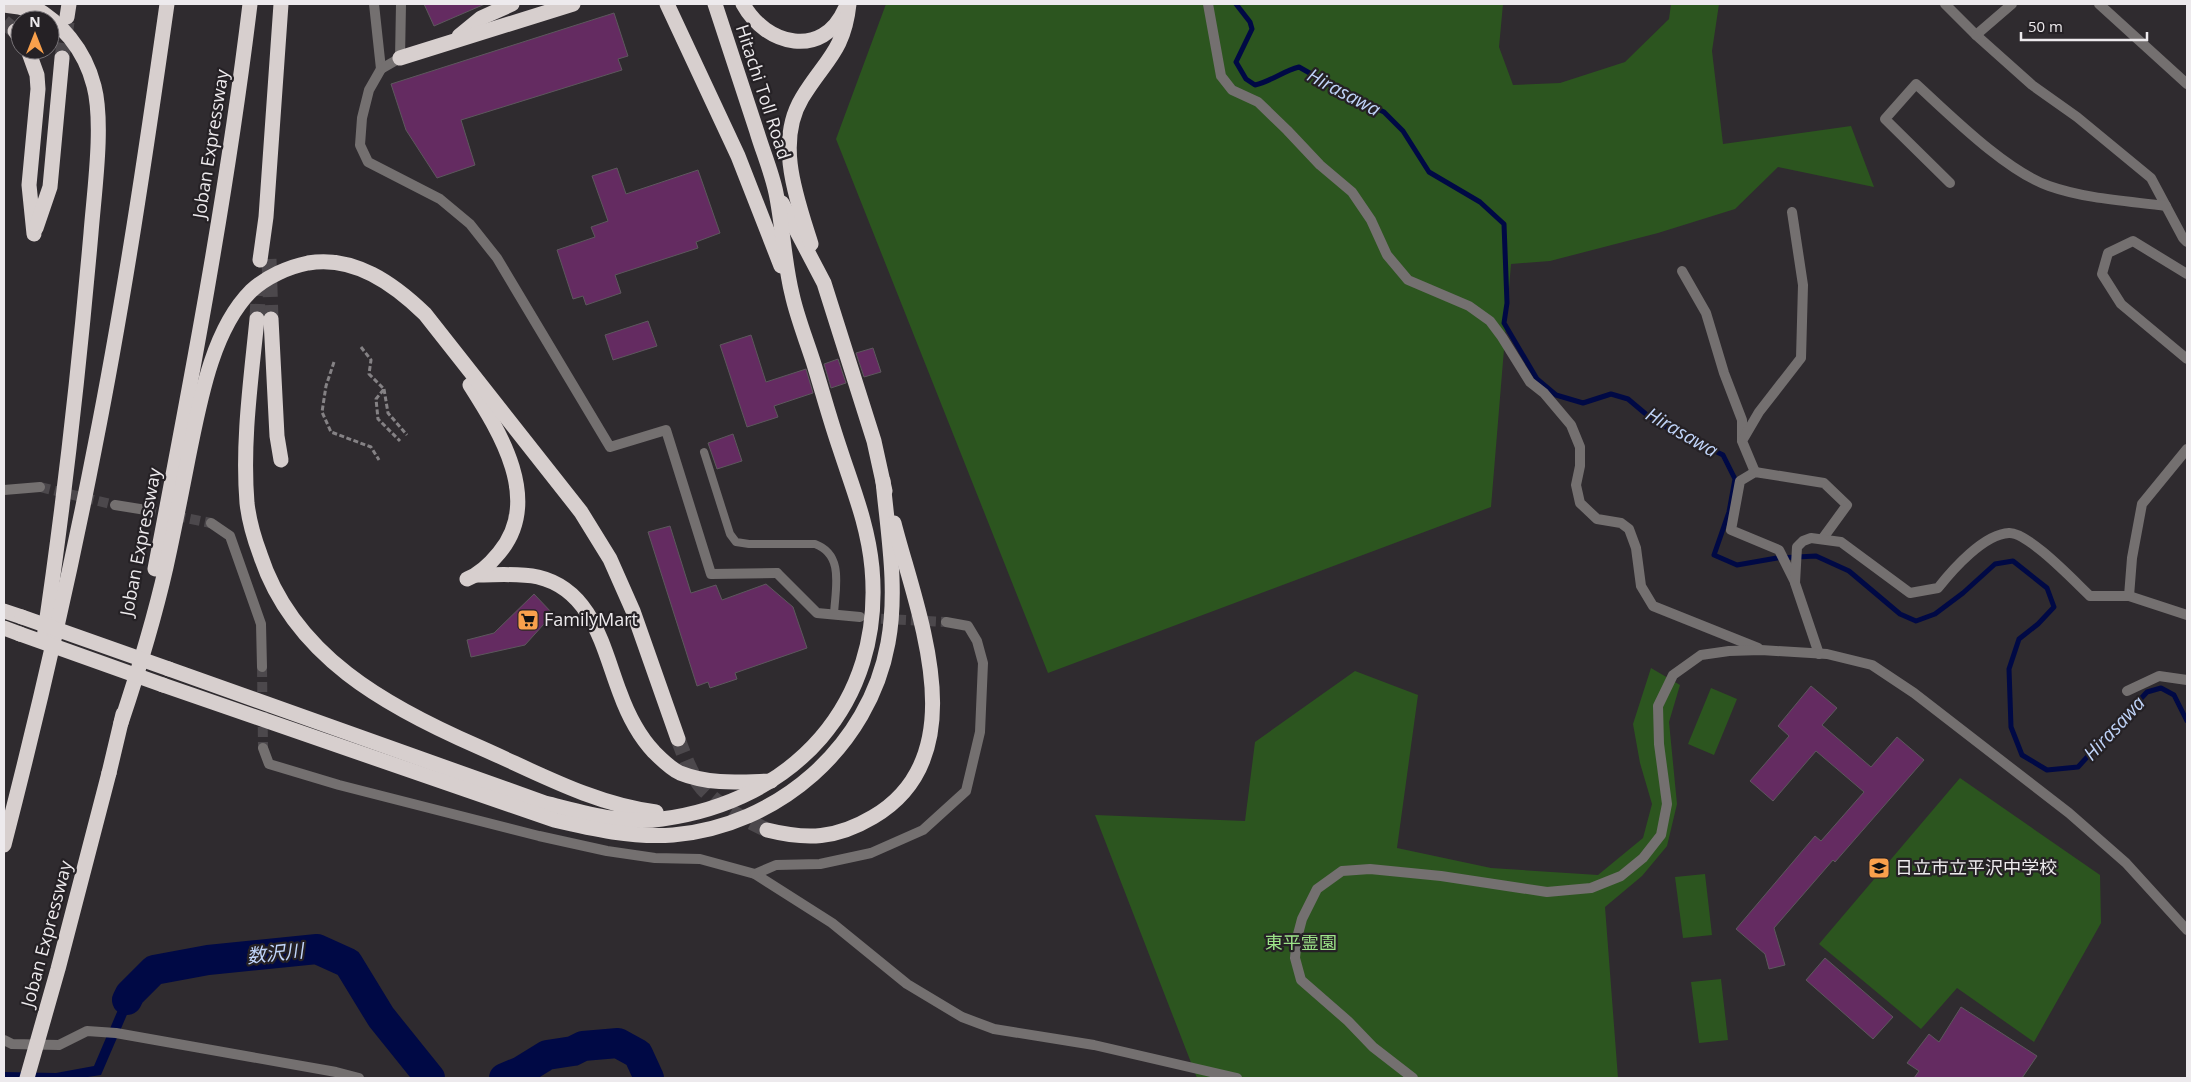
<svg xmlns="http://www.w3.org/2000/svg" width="2191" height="1082" font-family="'Open Sans','Noto Sans JP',sans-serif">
<rect width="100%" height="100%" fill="#2f2b2f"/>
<g fill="#2c551f">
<polygon points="886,4 1503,4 1499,47 1513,85 1560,83 1625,62 1669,19 1671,4 1719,4 1712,51 1723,144 1851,126 1874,187 1778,167 1735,209 1658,233 1550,261 1511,264 1491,507 1048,673 836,139"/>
<polygon points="1651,668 1680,685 1669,722 1677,804 1667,846 1642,876 1605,907 1618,1078 1197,1078 1095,815 1245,821 1255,742 1355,671 1418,695 1397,848 1491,868 1598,875 1643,838 1652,804 1640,763 1633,724"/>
<polygon points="1711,688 1737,699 1714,755 1688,744"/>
<polygon points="1960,778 2100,875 2101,923 2034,1042 1957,988 1921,1029 1819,944"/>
<polygon points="1705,874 1712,935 1683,938 1675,877"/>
<polygon points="1721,979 1728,1040 1699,1043 1691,982"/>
</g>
<polygon fill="#000945" points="151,966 157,975 135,996 101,1075 81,1078 4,1078 4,1072 56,1073 94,1066 126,991"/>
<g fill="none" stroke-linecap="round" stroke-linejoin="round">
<path stroke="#000945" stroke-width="5" d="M1236,4L1250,22L1252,29L1236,62L1246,79L1255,85C1272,81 1283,71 1299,67L1345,93L1384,112L1403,131L1429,172L1480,202L1504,224L1507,303L1504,323L1537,379L1556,395L1583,403L1611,394L1628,399L1647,415L1666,427L1723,455L1735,479L1729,512L1714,555L1737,565L1777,558L1816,556L1849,571L1900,614L1916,621L1935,614L1963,593L1995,564L2013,561L2047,588L2054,607L2038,624L2019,639L2009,669L2011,727L2022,755L2047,770L2078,767L2147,692L2161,688L2174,695L2187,721"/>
<g stroke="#000945" stroke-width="30">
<polyline points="127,1000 130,994 154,970 208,960 317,949 348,963 381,1017 430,1078"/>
<polyline points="504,1078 521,1071 547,1055 573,1051 583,1046 618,1043 638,1054 649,1078"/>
</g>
</g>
<g fill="#642b61" stroke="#5d585d">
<polygon points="424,4 485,4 434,26"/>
<polygon points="614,13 628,56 618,59 622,70 461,120 475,165 437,178 406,130 391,84"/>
<polygon points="617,168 626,194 698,170 720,233 696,242 698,248 615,275 621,293 586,305 583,296 573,299 557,250 595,237 591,227 608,221 592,176"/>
<polygon points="648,321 657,346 613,360 605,335"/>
<polygon points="751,335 766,382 806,369 813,393 774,406 778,417 747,427 720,345"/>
<polygon points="873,348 881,372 864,377 856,353"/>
<polygon points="838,359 846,383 831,388 824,364"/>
<polygon points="733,434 742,461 717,469 708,443"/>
<polygon points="670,526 691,593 716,585 722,600 766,584 793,607 807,648 735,673 737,679 710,688 708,682 697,686 648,532"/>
<polygon points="534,594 553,614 525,645 471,657 467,640 494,633"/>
<polygon points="1811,686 1837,708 1822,725 1871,767 1897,737 1924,760 1835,862 1833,860 1774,928 1785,965 1769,969 1765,954 1736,929 1815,836 1821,841 1864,792 1816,751 1773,801 1750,781 1789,736 1778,726"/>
<polygon points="1825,958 1893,1017 1873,1039 1806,980"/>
<polygon points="1961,1007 2037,1056 2022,1078 1914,1078 1919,1071 1907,1063 1929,1034 1939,1042"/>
</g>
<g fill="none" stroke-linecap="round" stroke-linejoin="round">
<g stroke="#4c484c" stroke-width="10" stroke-dasharray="10 5" stroke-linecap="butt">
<polyline points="40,487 115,505"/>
<polyline points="146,510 211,523"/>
<polyline points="866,618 946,622"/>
<polyline points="262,667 263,748"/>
</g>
<g stroke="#4c484c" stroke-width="15" stroke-dasharray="15 8" stroke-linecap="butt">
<polyline points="4,22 15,31"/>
<polyline points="62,58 67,22"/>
<polyline points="269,259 271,319"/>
<polyline points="257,319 259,274"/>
<path d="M678,739C684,755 691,775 702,788C720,807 744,819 767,830"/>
</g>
<g stroke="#858285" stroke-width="3" stroke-dasharray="5 2.5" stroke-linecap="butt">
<polyline points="361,347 371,360 369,374 384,389 376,399 378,419 400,441"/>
<polyline points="334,362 326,386 322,412 331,432 371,447 379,460"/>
<polyline points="384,389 388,413 407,435"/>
</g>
<path stroke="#747070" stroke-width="8" d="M704,452L730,534L736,542L749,544H815C845,555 835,589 834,615"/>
<g stroke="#747070" stroke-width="10">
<polyline points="374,4 381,69"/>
<polyline points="1208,4 1221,76 1232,90 1258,102 1287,130 1320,165 1352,192 1371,220 1387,255 1408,280 1469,306 1490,321 1502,337 1530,382 1544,393 1571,425 1580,447 1580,466 1576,485 1580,503 1597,519 1621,523 1629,529 1636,548 1641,586 1653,606 1758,648"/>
<polyline points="1945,4 1976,35 2032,85 2077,117 2151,178 2183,238 2187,242"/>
<polyline points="2099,4 2187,84"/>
<polyline points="1976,35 2012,4"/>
<polyline points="400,58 401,4"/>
<path d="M1950,183L1885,119L1916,84C1951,116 2006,171 2049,186C2086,199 2128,201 2166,206"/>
<polyline points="1682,271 1706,313 1724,373 1742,420 1742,440"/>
<polyline points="2187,274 2133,241 2108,253 2102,274 2121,304 2187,359"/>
<polyline points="1755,472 1742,441 1759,412 1801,358 1803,285 1792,212"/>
<polyline points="4,490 40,487"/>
<polyline points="115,505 146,510"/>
<polyline points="211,523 230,536 261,624 262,667"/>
<polyline points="777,573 817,613 860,617"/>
<polyline points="1795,582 1779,550 1731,530 1740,481 1755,472 1824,483 1847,505 1823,538"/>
<polyline points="2129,596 2187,615"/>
<path d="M1819,654L1795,583L1797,547L1803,541L1811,538L1841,542L1910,593L1938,588C1953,569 1984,534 2009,533C2028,532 2075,582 2090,596H2129L2132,558L2142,504L2187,449"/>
<polyline points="2127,691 2159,676 2187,680"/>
<polyline points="263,748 269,764 339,785 539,836 607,851 655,858 700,859 755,874 832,923 907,984 962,1017 994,1029 1094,1045 1237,1078"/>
<polyline points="755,874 776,865 820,864 871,853 923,830 966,791 980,732 983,663 977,641 968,626 946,622"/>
<polyline points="4,1040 12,1044 59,1045 87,1031 116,1033 336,1072 359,1078"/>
<polyline points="1413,1078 1373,1047 1348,1021 1301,980 1295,958 1297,938 1302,919 1317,889 1342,871 1370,869 1441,876 1547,892 1591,888 1621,876 1643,858 1661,835 1667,804 1659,744 1658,706 1673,675 1701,655 1729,651 1761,650 1827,654 1872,665 1914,693 2069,813 2126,863 2187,930"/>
</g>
<polyline stroke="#747070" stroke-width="10" points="400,58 381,69 369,90 362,118 360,145 368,162 440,199 470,224 497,258 610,447 666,430 711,574 777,573"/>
<g stroke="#d7cfce" stroke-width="15">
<path d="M28,4C61,21 85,50 94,86C104,124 94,193 91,233C79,369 64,504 44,638"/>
<polyline points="667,4 738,156 781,266"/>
<path d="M743,4C766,46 823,59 845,9"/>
<polyline points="4,5 19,7 37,12"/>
<polyline points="67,17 69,4"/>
<polyline points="15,31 20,38"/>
<polyline points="459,36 481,18 512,4"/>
<polyline points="28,50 37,75 38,89 29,185 34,234"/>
<polyline points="400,58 573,4"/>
<polyline points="782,203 824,283 874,441 885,491"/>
<polyline points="36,228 50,187 62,58"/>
<path d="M811,244C797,199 775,143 802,98C824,61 844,52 849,4"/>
<polyline points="260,260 266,217 281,4"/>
<path d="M257,319C251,380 242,442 247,503C249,521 254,538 260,554C293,656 387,707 479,747C536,772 593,804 656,812"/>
<polyline points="271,319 277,436 281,460"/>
<path d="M155,569C191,382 227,194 250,4"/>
<path d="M477,575C498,575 518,573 538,577C593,590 603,649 620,693C628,715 638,735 654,752C661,759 671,769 680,773C710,785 740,782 771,781"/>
<path d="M467,579C480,574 490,564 499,553C543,501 500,432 470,385"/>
<polyline points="4,611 22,617"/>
<polyline points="4,628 20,634"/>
<path d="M169,669L545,803C582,812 623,825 662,819C794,801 884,704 872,568C868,525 853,489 840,449C830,420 822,390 813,361C806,339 797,317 792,294C784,262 783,227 776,193C772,173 763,152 757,132C743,89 729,47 715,4"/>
<path d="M163,685L554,820C592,829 633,838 673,835C778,826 869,747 888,643C898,590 888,534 883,481"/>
<path d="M121,723C138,672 154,620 166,567C174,531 181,495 188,459C199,406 211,331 251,291C266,277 288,267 308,263C354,255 394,284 425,314L581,512L610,559L633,611L678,739"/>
<polyline points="109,773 123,714"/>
<path d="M767,830C807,840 836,839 873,817C978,756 917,613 894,523"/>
<path d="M4,845C38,713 69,580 95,446C124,300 146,152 167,4"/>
</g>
<g stroke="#d7cfce" stroke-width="15">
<polyline points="22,617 169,669"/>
<polyline points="20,634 163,685"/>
<polyline points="27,1078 58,969 109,773"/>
</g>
</g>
<defs>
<g id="supermarket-square" transform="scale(1.125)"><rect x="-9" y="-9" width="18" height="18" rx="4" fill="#f9a04c" stroke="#252125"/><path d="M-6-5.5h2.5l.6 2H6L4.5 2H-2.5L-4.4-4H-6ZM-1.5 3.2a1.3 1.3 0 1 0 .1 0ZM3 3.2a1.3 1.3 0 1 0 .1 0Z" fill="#111"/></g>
<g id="school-square" transform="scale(1.125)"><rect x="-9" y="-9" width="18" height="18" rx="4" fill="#f9a04c" stroke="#252125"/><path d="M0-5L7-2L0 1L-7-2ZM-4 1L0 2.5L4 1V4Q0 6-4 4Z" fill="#111"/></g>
</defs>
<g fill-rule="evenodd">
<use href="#supermarket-square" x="528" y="620"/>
<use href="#school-square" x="1879" y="868"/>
</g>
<g text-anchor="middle" stroke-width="4.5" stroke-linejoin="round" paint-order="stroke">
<g font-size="18" fill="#edeaed" stroke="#252125">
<text transform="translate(763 92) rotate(72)" y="6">Hitachi Toll Road</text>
<text transform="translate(211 144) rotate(-81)" y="6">Joban Expressway</text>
<text transform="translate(141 542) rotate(-79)" y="6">Joban Expressway</text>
<text transform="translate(47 934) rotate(-75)" y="6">Joban Expressway</text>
</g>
<g font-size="18" fill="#edeaed" stroke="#252125" text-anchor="start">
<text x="544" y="626">FamilyMart</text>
<text x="1895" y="874">日立市立平沢中学校</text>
</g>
<g font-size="18" fill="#9de489" stroke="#252125">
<text x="1301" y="949">東平霊園</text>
</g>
<g font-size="19" font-style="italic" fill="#c0d4f9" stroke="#252125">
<text transform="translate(1344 92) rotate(28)" y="7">Hirasawa</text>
<text transform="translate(1682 432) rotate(30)" y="7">Hirasawa</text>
<text transform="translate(2114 728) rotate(-47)" y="7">Hirasawa</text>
<text transform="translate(275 953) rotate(-6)" y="7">数沢川</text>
</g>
</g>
<rect width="2191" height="1082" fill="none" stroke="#edeaed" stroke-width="10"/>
<g transform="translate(35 35)"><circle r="24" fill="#252125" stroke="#757175"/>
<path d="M0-4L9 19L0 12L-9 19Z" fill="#f9a04c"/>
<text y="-8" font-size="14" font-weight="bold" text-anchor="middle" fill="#edeaed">N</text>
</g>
<path d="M2021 32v8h126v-8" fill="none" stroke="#edeaed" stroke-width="2.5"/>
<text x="2028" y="32" font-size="15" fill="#edeaed" stroke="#252125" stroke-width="4" paint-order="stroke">50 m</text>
</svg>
